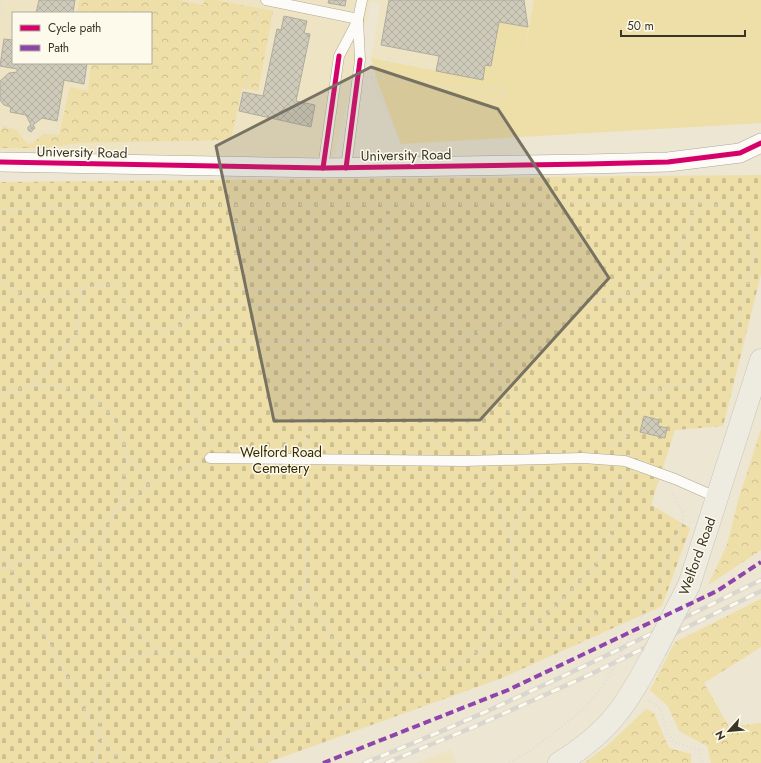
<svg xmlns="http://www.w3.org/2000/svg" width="761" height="763" font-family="Jost,sans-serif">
<defs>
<pattern id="forest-crowns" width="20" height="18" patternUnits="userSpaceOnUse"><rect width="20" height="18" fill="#eedea7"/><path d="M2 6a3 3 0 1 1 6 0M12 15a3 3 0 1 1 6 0" fill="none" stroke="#cdbf90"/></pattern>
<pattern id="cemetery-stones" width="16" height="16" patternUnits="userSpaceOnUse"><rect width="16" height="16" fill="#eedea7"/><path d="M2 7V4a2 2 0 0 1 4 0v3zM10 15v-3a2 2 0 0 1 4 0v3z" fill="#cdbf90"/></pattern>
<pattern id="building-cross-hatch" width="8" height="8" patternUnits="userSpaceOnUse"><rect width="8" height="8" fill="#cfcbbb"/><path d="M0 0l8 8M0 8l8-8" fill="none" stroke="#b2afa1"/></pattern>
</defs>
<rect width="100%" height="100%" fill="#ece6d2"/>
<g fill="#eee4c4" fill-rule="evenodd">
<path d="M0,0H534L510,127L416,94L379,86L371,58L381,4L371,1L334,158L0,155ZM13,13H151V63H13Z"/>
<polygon points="451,750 456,763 416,763"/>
</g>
<polygon fill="#eedea7" points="534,0 761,0 761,123 401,144 379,86 371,58 482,80 485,65 499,22 528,27 524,54"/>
<g fill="url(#forest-crowns)">
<polygon points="79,0 178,0 203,5 204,0 216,0 273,11 258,91 242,88 231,140 79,143 46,148 0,148 0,131 4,126 17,130 27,144 33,143 43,134 59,135 70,87 88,91 91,63 151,63 151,13 77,13"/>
<polygon points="761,429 761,550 708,585 727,545 738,501"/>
<polygon points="761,599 761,647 704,683 729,727 761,723 761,763 711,763 707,746 679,731 668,706 650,690 675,642"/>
<polygon points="646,709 654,713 669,748 691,754 691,763 584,763 608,745"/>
</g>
<polygon fill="url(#cemetery-stones)" points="761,175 761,274 723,426 675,430 651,505 690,528 662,606 502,678 266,763 0,763 0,182"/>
<g fill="url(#building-cross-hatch)" stroke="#b0ac9d">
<polygon points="39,0 75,0 73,13 36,13"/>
<polygon points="329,0 346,0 345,6 328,3"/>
<polygon points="389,0 524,0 528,27 499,22 491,66 485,65 483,80 436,71 439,56 381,45"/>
<polygon points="284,16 307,21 304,33 310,34 296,101 315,105 311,127 239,111 243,92 263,96 277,29 281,30"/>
<polygon points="4,39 13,40 13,63 87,63 84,84 64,80 57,121 42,118 33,125 35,128 31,132 28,130 28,127 31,125 26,115 10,112 11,107 4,105 0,100 0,81 9,73 17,72 17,69 0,66"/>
<polygon points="644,416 659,420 658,426 667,428 665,438 640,432"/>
</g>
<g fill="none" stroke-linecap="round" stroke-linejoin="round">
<g stroke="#aca898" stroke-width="11">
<g id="lane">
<polyline points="266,0 358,19"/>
<polyline points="323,168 339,56 358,20"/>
<polyline points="346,168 360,60 358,19 362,0"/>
<polyline points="210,458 464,461 583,458 625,461 675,479 718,498"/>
</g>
</g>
<g stroke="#aca898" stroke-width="20">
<polyline id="street" points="0,162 323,168 588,164 668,162 740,153 761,143"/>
</g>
<g stroke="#c8c6bc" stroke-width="23">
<g id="primary">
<polyline points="689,585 761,360"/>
<path d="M559,763C611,731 627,704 655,651"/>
</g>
</g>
<g stroke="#e0ded8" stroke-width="2.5" stroke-dasharray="1 3" stroke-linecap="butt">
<polyline points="3,0 1,11 13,29"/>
<polyline points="371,77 486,92 487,87 504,89 503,102 486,100 486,92"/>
<polyline points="372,78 404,150"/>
<polyline points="382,78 389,59 416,64"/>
<polyline points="245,89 259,10"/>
<polyline points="0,124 22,133 56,135 62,105"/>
<polyline points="236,205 234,290 386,290 389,204"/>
<polyline points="0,209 236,205 695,202 724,207 742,222 752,241 753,262 732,345 722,364 713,376 698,384 669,387 644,393 622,419 627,438 608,446"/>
<polyline points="0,228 14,210"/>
<polyline points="235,228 264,228 263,265 352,267 355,231 388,230"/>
<path d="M0,278L6,285L25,296L47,299L82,288L122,283L126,310L143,328L174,330L194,314L221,305L424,306C429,308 437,308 442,311C470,326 454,373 459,397C463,417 474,433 487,448"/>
<path d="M469,335C502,359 511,410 512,448"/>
<path d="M458,338C477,332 497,327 516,321C529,316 543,309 556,306C567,303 579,305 590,303C654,292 682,266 695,202"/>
<polyline points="33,385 77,334 82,288"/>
<path d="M0,394C10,392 22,387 32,386C66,381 108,398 119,432C122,440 128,451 127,458C125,475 121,496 115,512C109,528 99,543 100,561C101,597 133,627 157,651"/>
<polyline points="210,445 191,408 191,383 199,359 214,346 231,341 388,341 408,350 421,365 425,382 423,398 424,419 431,436 443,448"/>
<polyline points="307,447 309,289 314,205"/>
<polyline points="127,456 151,482"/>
<polyline points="479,475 492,493 503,516 511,540 515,572 521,594 528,612 546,634 559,637 573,631 601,610"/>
<path d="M511,539C519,506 529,493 555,472"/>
<polyline points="0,550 100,738 123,763"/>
<polyline points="0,568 56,552 85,537 151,482 199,463"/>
<polyline points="305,584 329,635 369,666 424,674"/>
<polyline points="660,584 684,515 672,492"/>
<path d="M472,656C493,630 507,604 515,572"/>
<polyline points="649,701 661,709 667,733 674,742 699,750 702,763"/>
<path d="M96,763C101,735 98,698 112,673C116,666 123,661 130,658C169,641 194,667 226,659C262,650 285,620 302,589"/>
<polyline points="211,763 247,713 269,677 290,632 305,584 307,472"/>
<polyline points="215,763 425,675 471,658 537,624 594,568 612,531 623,473"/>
<polyline points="509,763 534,748 586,707 604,684"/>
</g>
<use href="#lane" stroke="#fcfbf8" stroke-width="10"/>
<use href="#street" stroke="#fcfbf8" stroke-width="19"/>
<use href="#primary" stroke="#eeebe1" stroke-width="22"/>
<g stroke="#d8d6cf" stroke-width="4.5">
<g id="rail">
<path d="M364,763C499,710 630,644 761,580"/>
<polyline points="386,763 476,726 589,675 761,591"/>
</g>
</g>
<use href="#rail" stroke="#fdfaeb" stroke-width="3" stroke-dasharray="9" stroke-linecap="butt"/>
<g stroke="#c8c6bc" stroke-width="23" stroke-linecap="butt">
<polyline id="primary-bridge" points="655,651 689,585"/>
</g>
<polyline stroke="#e0ded8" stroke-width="2.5" stroke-dasharray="1 3" stroke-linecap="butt" points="604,684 660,584"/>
<use href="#primary-bridge" stroke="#eeebe1" stroke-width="22"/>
<polyline stroke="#8e44ad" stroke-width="4" stroke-dasharray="8 4" stroke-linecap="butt" points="323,763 508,690 717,591 761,562"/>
<g stroke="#fdfaeb" stroke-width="8">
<g id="cycleway">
<polyline points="0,162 323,168 588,164 668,162 740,153 761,143"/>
<polyline points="323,168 339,56"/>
<polyline points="346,168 360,60"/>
</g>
</g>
<use href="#cycleway" stroke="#d6006c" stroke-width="5"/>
</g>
<path fill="#777262" fill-opacity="0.2" stroke="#777262" stroke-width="3" stroke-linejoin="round" d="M371,67L498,109L609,278L480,420L274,421L216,146Z"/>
<g text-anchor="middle" stroke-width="3" stroke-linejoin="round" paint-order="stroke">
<g font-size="14" fill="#383426" stroke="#fdfaeb">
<text transform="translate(82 152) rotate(1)" y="5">University Road</text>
<text transform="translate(406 155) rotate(-1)" y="5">University Road</text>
<text transform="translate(697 556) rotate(-70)" y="5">Welford Road</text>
</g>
<g font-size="14" fill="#332800" stroke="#fdfaeb">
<text x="281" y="457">Welford Road<tspan x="281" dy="16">Cemetery</tspan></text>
</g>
</g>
<rect x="12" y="12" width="140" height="52" fill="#fdfaeb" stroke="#aeab9c"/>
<rect x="20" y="25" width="20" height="6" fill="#d6006c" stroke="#aeab9c"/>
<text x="48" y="32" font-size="12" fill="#383426">Cycle path</text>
<rect x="20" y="45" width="20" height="6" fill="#8e44ad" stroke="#aeab9c"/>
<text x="48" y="52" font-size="12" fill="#383426">Path</text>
<g transform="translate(729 731) rotate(243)" stroke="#fdfaeb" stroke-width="3" paint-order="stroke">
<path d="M0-3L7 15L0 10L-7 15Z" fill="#383426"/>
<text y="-6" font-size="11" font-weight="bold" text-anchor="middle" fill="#383426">N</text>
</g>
<path d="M621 30v6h124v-6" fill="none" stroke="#383426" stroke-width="2"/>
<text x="627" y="30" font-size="12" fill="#383426" stroke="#fdfaeb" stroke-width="3" paint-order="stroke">50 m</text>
</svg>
